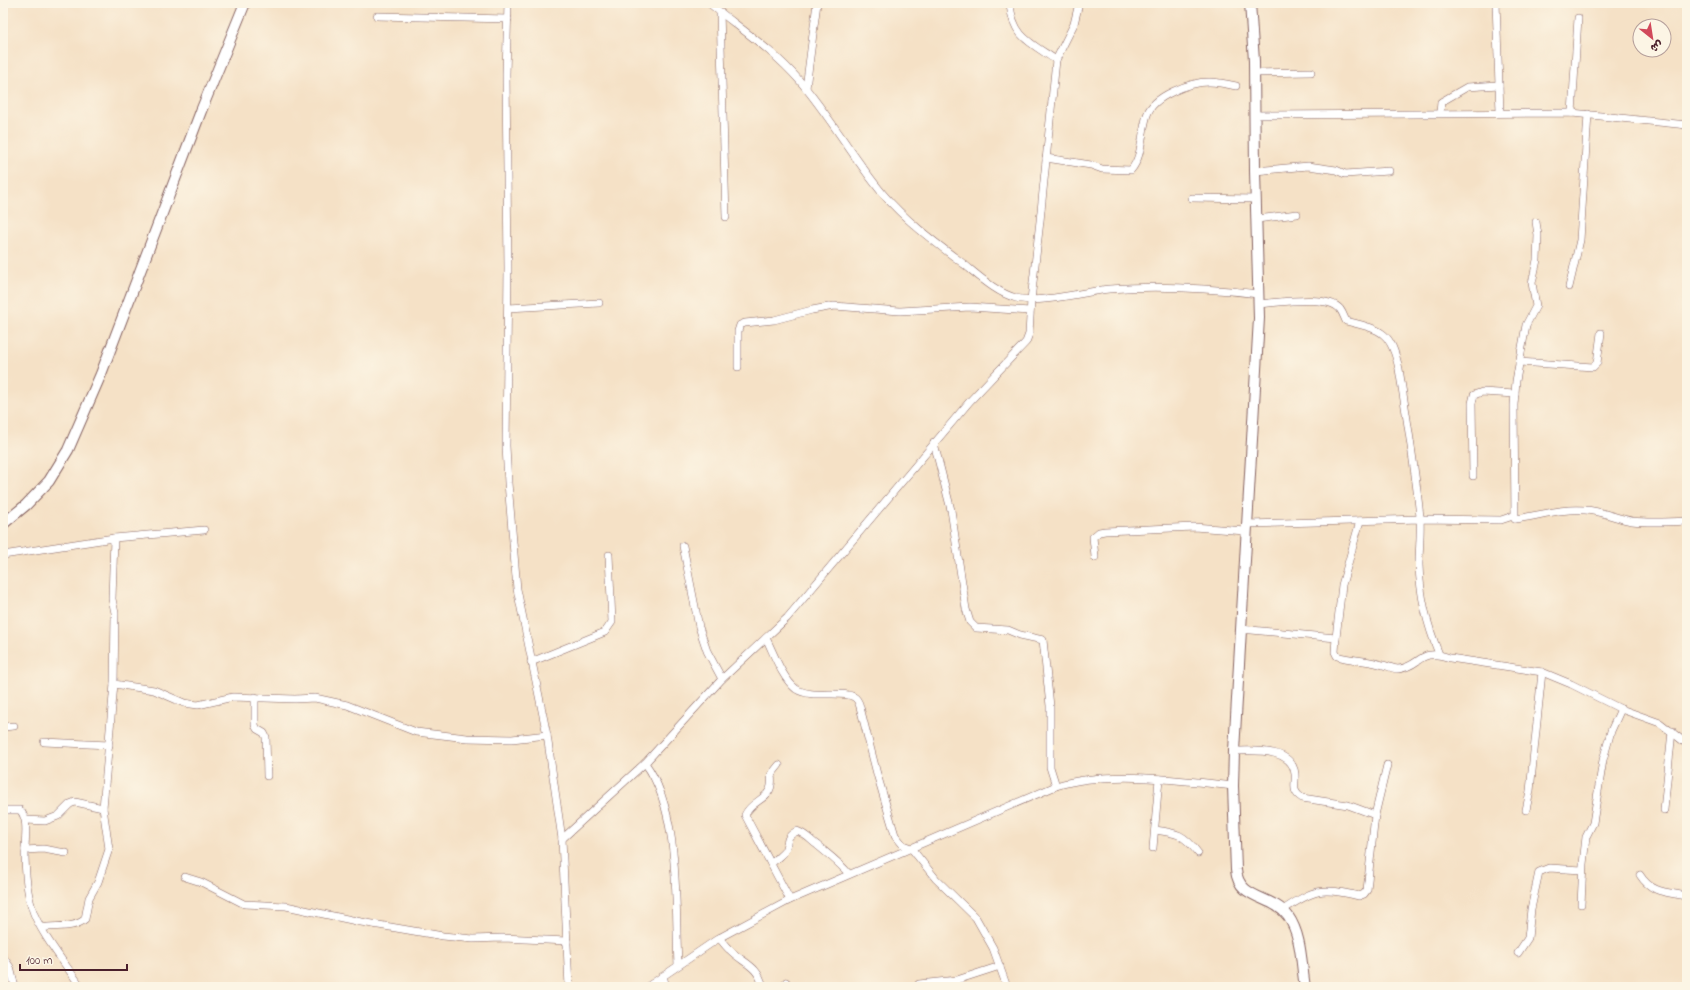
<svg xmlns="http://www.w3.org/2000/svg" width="1690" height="990" font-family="'Indie Flower','Playpen Sans Arabic',sans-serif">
<rect width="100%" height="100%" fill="#fcf5e5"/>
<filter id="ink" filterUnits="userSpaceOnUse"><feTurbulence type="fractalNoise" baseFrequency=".025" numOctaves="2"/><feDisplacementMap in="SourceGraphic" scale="8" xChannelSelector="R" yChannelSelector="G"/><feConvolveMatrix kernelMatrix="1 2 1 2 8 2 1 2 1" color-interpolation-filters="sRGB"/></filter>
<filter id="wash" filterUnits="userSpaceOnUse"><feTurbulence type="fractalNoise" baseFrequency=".012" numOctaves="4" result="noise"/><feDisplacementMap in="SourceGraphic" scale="16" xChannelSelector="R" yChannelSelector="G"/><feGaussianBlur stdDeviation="0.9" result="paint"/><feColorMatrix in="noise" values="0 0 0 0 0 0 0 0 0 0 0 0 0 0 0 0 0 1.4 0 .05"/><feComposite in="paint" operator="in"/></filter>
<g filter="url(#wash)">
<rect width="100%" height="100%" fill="#f5e1c6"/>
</g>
<g filter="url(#ink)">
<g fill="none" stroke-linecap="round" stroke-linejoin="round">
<g stroke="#866361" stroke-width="8">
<g id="street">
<polyline points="508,3 506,74 508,268 506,446 508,483 517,589 547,735 562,839 569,987"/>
<path d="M709,3C739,28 773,50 799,80C830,116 853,158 883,194C907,222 936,243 965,265C980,277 997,293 1016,298C1040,304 1083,292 1109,289C1159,285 1208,288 1258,294"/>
<path d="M1010,3C1012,37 1031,43 1056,60"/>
<polyline points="1496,3 1500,112"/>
<polyline points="720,12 726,217"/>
<polyline points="377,16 508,19"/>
<polyline points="1254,73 1311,72"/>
<polyline points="806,88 817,3"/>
<polyline points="1440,113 1441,102 1467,87 1499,85"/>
<polyline points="1572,113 1578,18"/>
<polyline points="1255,115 1572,113 1687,125"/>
<path d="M1046,158L1091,165L1102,169L1131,170C1143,156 1141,133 1147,115C1153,96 1190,82 1209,82C1218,82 1227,84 1236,86"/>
<polyline points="1255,171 1308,166 1336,170 1345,174 1389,171"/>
<polyline points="1192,198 1256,199"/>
<polyline points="1257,219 1297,214"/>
<polyline points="1569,287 1580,240 1588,114"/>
<path d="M1258,304C1276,303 1328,294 1340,309C1343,313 1344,317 1346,321C1382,330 1391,331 1399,369C1407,418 1415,467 1420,517C1421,533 1419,549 1419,565C1420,597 1427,625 1439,654"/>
<polyline points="508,308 599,303"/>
<polyline points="1519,362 1593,367 1597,363 1601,333"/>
<polyline points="738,367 738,331 740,325 745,323 774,320 812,310 834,306 900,311 970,307 1030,311"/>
<polyline points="934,443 951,510 966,609 970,622 976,628 1008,630 1020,635 1043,640 1050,706 1050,767 1056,786"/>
<polyline points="1473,476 1472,403 1474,395 1482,392 1515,394"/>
<polyline points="1515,519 1514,405 1516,381 1526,325 1536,306 1532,283 1537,260 1538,235 1536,222"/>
<path d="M1360,521L1342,585L1336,638L1335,652L1337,656C1352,661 1368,660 1383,665C1388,666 1393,669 1398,669C1421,667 1418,647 1450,658L1542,672L1571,684L1621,709L1660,723L1687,744"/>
<path d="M1247,524L1420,519L1501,520L1513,516L1515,519C1539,516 1560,508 1585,510C1601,511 1616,518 1632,521C1650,523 1669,522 1687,521"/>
<polyline points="114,538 204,530"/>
<polyline points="683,546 699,627 707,651 722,679"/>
<polyline points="3,555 114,538 112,599 115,613 114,684 154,690 184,703 198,705 233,697 295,699 315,698 347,705 416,732 467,738 512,739 547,735"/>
<polyline points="1095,557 1093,537 1099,532 1105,531 1194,527 1245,531"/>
<polyline points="1241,629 1336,638"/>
<path d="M766,638C774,654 782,678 796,689C811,699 842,690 854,697C858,699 859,703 860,707L877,774L895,835L903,845L911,848L936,879L976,918L993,948L1007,987"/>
<polyline points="531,662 605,632 612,622 609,555"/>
<polyline points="255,697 255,725 257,729 264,733 266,737 267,776"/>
<polyline points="3,727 14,726"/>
<polyline points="44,742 109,745"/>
<path d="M1234,751C1253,751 1292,747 1295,774C1296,785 1291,791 1302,798L1348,805L1375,815"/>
<path d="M645,763C681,811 675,906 678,965"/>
<path d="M779,765L771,775C775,801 753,797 745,815L790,900"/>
<path d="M3,810H20C29,820 25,837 25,850L43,849L66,853"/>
<polyline points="1526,810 1530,791 1542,672"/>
<polyline points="1664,810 1672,731"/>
<polyline points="26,820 45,821 58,816 70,804 75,802 103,808"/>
<path d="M1155,830C1177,833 1184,834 1198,853"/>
<polyline points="562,839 645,763 722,679 787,618 970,401 1026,342 1029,334 1031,300 1040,221 1056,60 1074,24 1079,3"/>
<polyline points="1153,848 1159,779"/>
<path d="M25,850C25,869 26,889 32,908C38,930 67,966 81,987"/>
<path d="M771,864C775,860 780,856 784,852C790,843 783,838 797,831C806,834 810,840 817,845C829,855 839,862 849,874"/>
<path d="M1640,875C1651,893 1667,892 1687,896"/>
<polyline points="185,877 201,882 244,904 286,906 361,922 443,936 473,939 502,938 567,941"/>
<polyline points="1581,904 1583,864 1586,837 1593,823 1603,760 1611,731 1621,709"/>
<path d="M1283,910C1314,889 1322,887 1359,896L1364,894L1367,890L1375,815L1387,765"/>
<path d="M42,928C56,925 74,929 85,919L89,898L98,882L109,849L103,808L114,684"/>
<path d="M719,938C723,942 726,947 730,950C744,964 758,965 763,987"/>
<polyline points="1518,953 1528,938 1531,909 1539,872 1549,868 1582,870"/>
<polyline points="3,957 10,967 15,987"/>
<polyline points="663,976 666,987"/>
<polyline points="919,984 957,980 1000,966"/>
<path d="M647,987L719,938L790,900L1056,786C1109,770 1178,780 1233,786"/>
<polyline points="783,987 786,982"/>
</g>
</g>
<g stroke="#866361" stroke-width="12">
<g id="secondary">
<path d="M1250,3L1254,61L1255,171L1259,318L1234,751L1233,786L1236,870C1238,900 1273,895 1288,916C1302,936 1301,964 1305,987"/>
<polyline points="3,524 26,505 49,481 68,450 101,374 201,111 245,3"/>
</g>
</g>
<use href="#street" stroke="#fff" stroke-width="7"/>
<use href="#secondary" stroke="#fff" stroke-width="10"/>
</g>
</g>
<rect width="1690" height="990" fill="none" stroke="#fcf5e5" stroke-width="16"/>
<g transform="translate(1652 38) rotate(150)"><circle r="19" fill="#fcf5e5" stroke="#b59f9b"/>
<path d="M0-3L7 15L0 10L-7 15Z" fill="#d1495b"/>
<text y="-6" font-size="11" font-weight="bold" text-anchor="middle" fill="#4a1f2b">ش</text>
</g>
<path d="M20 964v6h107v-6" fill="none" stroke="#4a1f2b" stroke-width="2"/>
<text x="26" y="964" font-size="12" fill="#4a1f2b" stroke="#fcf5e5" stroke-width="3" paint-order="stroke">100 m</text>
</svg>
